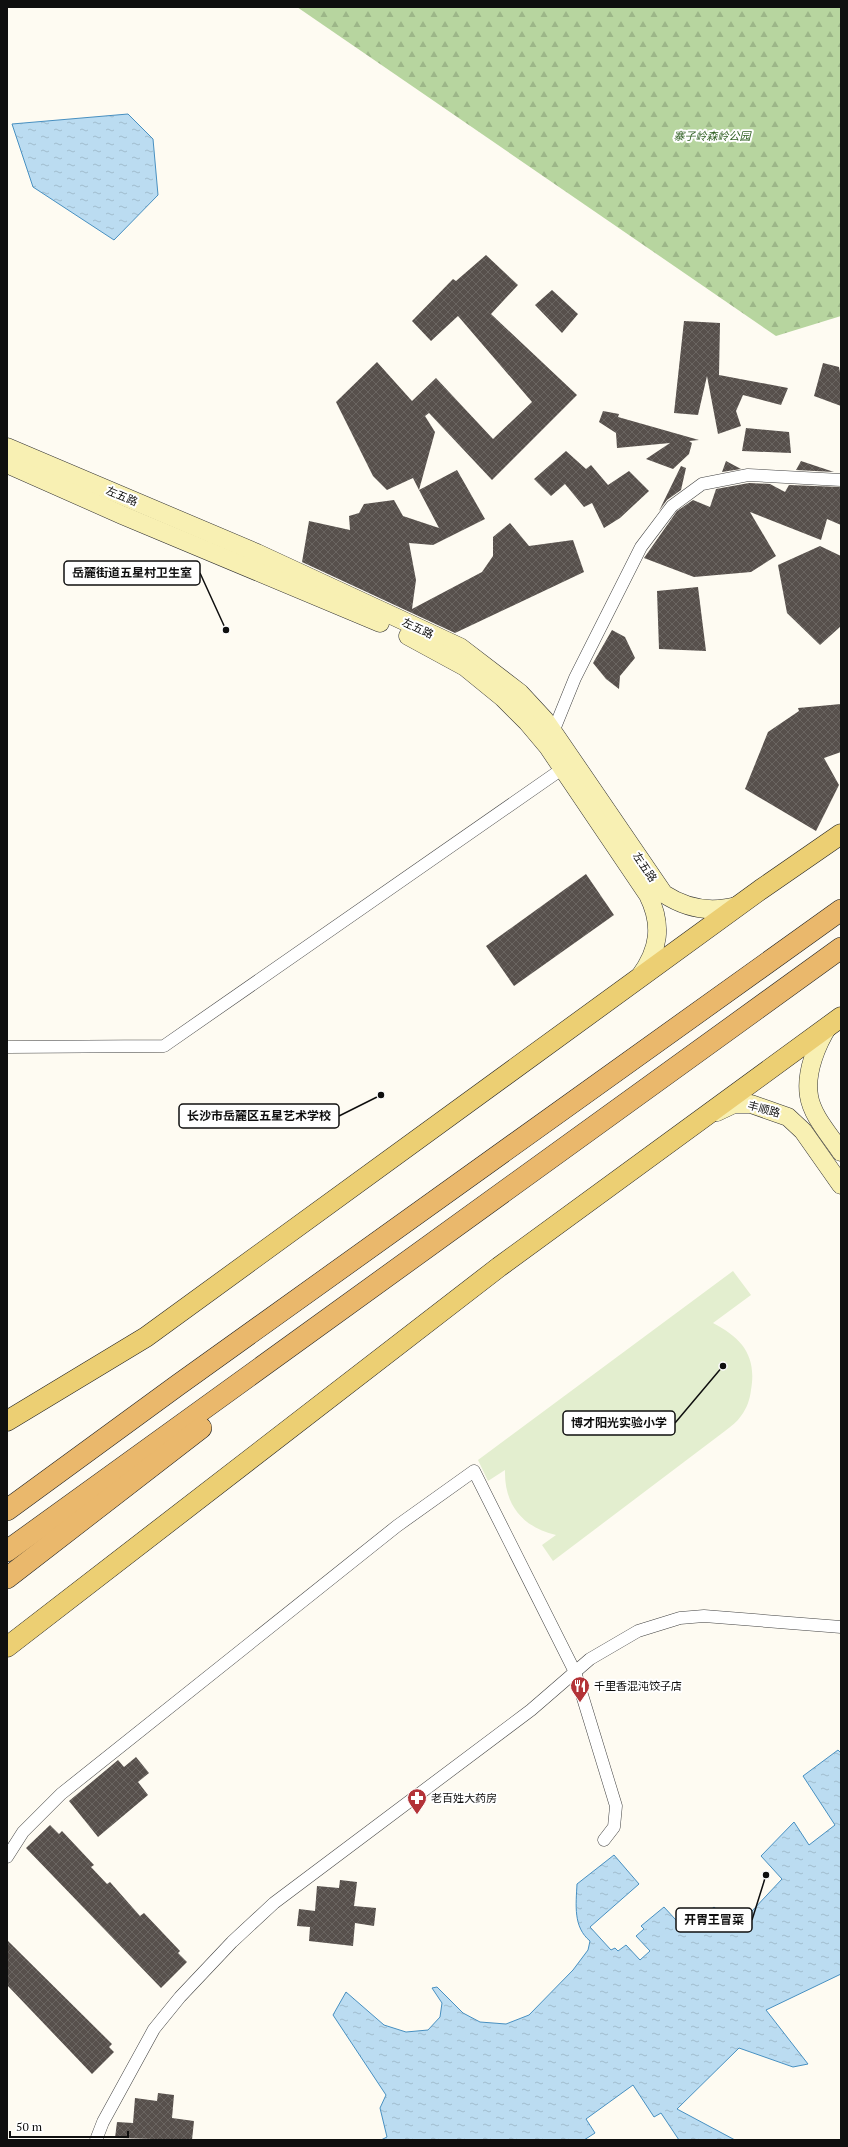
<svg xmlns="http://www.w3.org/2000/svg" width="848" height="2147" font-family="'PT Serif','Noto Sans SC',serif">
<defs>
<pattern id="forest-firs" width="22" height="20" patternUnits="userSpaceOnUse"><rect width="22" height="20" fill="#b7d59f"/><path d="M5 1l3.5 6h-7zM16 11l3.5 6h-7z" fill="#9cb688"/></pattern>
<pattern id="water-ripples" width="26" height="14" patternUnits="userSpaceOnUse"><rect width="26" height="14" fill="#bbdcf1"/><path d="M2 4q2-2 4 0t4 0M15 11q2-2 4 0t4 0" fill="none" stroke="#a0bccd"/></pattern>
<pattern id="building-cross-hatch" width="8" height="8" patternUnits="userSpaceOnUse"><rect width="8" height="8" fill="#57504c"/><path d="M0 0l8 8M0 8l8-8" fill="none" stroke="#6a6561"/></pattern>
</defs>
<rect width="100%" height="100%" fill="#fefbf2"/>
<polygon fill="url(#forest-firs)" points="297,7 841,7 841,316 776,336"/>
<path fill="#e3eecf" d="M733,1271L751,1295L713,1323C742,1338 757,1356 751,1390C750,1399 747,1408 741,1416C737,1422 731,1426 725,1431L553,1561L542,1545L556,1535C522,1527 504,1504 505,1470L488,1481L478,1460Z"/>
<g fill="url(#water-ripples)" stroke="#4890c1">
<polygon points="128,114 153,139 158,195 114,240 33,187 12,124"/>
<path d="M838,1750L841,1753V1974L766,2010L808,2064L793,2067L739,2048L677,2109L735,2140H679L661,2113L654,2117L633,2085L586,2119L595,2133L584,2140H381L387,2137L380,2108L386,2095L333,2015L346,1992L384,2025L406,2032L428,2030L440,2017L442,2003L432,1988L437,1987L463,2013L480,2022L506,2024L529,2015L573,1970L588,1950L590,1941C573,1927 576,1905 577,1884L614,1855L639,1884L590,1927L611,1950L615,1948L618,1951L626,1945L640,1960L650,1951L636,1936L644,1929L641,1926L664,1907L686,1931L714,1907L737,1927L782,1879L761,1856L794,1822L809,1845L835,1825L803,1776Z"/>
</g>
<g fill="url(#building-cross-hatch)">
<polygon points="486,255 518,285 491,314 577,395 492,480 429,413 425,416 435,432 419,490 413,478 387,490 373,476 336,402 377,362 412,401 436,378 493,439 532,402 458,316 431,341 412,321 453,279 456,281"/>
<polygon points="552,290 578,314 562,333 535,305"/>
<polygon points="684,321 720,323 719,375 788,388 781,405 743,395 736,411 741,426 718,434 707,376 698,415 674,413"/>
<polygon points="823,363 839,367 841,379 841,406 814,396"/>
<polygon points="603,411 619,414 618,417 699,440 689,441 692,443 689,454 673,469 646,459 670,443 617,448 616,433 599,422"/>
<polygon points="746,428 789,432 791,453 742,451"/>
<polygon points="566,451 586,469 591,465 608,485 629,471 649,491 620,518 604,528 592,503 584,507 565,484 551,496 534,479"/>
<polygon points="726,461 741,469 722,472"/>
<polygon points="801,461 834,472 796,470"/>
<polygon points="681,466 686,468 681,490 667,500 659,511"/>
<polygon points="457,470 485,519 433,545 409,543 416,580 412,609 482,572 493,556 493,537 510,523 529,546 573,540 584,572 455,633 302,562 309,521 350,530 349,516 359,513 364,504 394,500 403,516 439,528 419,490"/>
<polygon points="749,483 770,484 785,492 789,485 841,487 841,525 827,519 821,540 750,512 776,556 751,572 694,577 644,558 677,511 693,500 710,507 716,489"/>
<polygon points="820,546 841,556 841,626 820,645 787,613 778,565"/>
<polygon points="698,587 706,651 659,649 657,591"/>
<polygon points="612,630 625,637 635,658 620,676 619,689 606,679 593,663"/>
<polygon points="841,704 841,752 824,758 839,785 816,831 745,789 768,732 799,711 798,708"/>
<polygon points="586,874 614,915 514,986 486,946"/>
<polygon points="136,1757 149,1773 138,1782 148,1795 98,1837 69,1801 118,1760 124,1767"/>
<polygon points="50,1825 59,1834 62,1831 94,1865 91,1867 107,1884 110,1882 140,1916 144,1913 180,1951 178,1953 187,1962 161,1988 26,1848"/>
<polygon points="340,1880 357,1882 354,1906 376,1908 374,1926 355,1923 353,1946 309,1941 310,1927 297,1926 299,1909 315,1911 317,1886 339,1888"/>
<polygon points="7,1940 112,2044 109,2047 114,2052 92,2074 7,1985"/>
<polygon points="158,2093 174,2095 172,2118 194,2121 192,2140 115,2138 117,2122 133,2123 135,2098 157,2101"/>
</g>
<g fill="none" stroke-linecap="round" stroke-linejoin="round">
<g stroke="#424242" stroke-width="13">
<g id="minor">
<polyline points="551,737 575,678 641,547 672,506 702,484 748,475 841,480"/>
<polyline points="7,1047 164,1046 562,769"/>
<polyline points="7,1857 23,1832 61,1794 397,1526 474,1471 575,1672 616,1806 614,1827 604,1840"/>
<polyline points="96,2140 103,2122 154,2029 180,1997 232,1942 274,1903 531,1710 590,1659 638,1631 680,1618 704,1616 841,1627"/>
</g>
</g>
<g stroke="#313131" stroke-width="19">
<g id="secondary">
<path d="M7,447L257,553L460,647L520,693L545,720L664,894C687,909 713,913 739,905"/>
<polyline points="7,464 122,515 380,623"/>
<path d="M408,636L465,667L503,698L527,722L548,747L648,895C663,925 659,950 640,976"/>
<path d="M829,1025C817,1044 805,1072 809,1096C812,1116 830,1135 841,1152"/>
<polyline points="717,1112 734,1104 751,1104 788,1117 803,1131 841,1185"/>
</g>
</g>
<g stroke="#202020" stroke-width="21">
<g id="primary">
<polyline points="7,1421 146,1337 760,890 841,834"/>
<polyline points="7,1647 499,1267 841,1017"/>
</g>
</g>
<g stroke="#202020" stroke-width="22">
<g id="trunk">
<polyline points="7,1510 178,1385 841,910"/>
<polyline points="7,1551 841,948"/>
<polyline points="7,1578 201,1428"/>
</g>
</g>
<use href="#minor" stroke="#fff" stroke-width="12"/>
<use href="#secondary" stroke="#f8f0b3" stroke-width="18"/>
<use href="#primary" stroke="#eccf73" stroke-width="20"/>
<use href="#trunk" stroke="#eab86c" stroke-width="21"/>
</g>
<defs>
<g id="restaurant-pin" transform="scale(1)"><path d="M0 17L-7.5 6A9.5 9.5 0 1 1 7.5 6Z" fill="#b33338" stroke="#fff"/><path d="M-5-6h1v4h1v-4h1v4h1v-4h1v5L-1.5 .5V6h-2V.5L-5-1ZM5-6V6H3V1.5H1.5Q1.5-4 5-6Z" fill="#fff"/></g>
<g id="pharmacy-pin" transform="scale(1)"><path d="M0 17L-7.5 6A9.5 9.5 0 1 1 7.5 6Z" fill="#b33338" stroke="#fff"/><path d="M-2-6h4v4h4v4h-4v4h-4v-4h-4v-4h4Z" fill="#fff"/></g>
</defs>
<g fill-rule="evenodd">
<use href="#restaurant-pin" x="580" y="1686"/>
<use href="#pharmacy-pin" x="417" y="1798"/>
</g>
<g text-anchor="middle" stroke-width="4" stroke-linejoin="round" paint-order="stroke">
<g font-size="11" font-style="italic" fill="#316124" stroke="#fff">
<text x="712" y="140">寨子岭森岭公园</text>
</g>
<g font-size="11" fill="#0f0f0f" stroke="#fff">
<text transform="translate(122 496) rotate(23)" y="4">左五路</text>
<text transform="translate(418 628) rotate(25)" y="4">左五路</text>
<text transform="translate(645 867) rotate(56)" y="4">左五路</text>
<text transform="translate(764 1109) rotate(15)" y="4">丰顺路</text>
</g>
<g font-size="11" fill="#0f0f0f" stroke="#fff" text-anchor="start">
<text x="594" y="1690">千里香混沌饺子店</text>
<text x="431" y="1802">老百姓大药房</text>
</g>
</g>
<path fill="none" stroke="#0f0f0f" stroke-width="1.5" d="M226 630L200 573M381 1095L339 1116M723 1366L675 1423M766 1875L752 1920"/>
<g fill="#0f0f0f" stroke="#fff" stroke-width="1.5">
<circle cx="226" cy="630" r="4"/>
<circle cx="381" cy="1095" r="4"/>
<circle cx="723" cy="1366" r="4"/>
<circle cx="766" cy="1875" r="4"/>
</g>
<g fill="#fff" stroke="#0f0f0f" stroke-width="1.5">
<rect x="64" y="561" width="136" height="24" rx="4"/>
<rect x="179" y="1104" width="160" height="24" rx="4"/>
<rect x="563" y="1411" width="112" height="24" rx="4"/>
<rect x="676" y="1908" width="76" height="24" rx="4"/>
</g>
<g font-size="12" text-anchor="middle" font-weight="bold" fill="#0f0f0f">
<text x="132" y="577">岳麓街道五星村卫生室</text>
<text x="259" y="1120">长沙市岳麓区五星艺术学校</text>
<text x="619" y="1427">博才阳光实验小学</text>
<text x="714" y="1924">开胃王冒菜</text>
</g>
<rect width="848" height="2147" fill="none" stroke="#0f0f0f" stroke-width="16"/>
<path d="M10 2131v6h118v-6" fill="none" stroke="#0f0f0f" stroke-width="2"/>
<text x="16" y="2131" font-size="12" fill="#0f0f0f" stroke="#ffffff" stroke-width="3" paint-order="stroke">50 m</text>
</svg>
